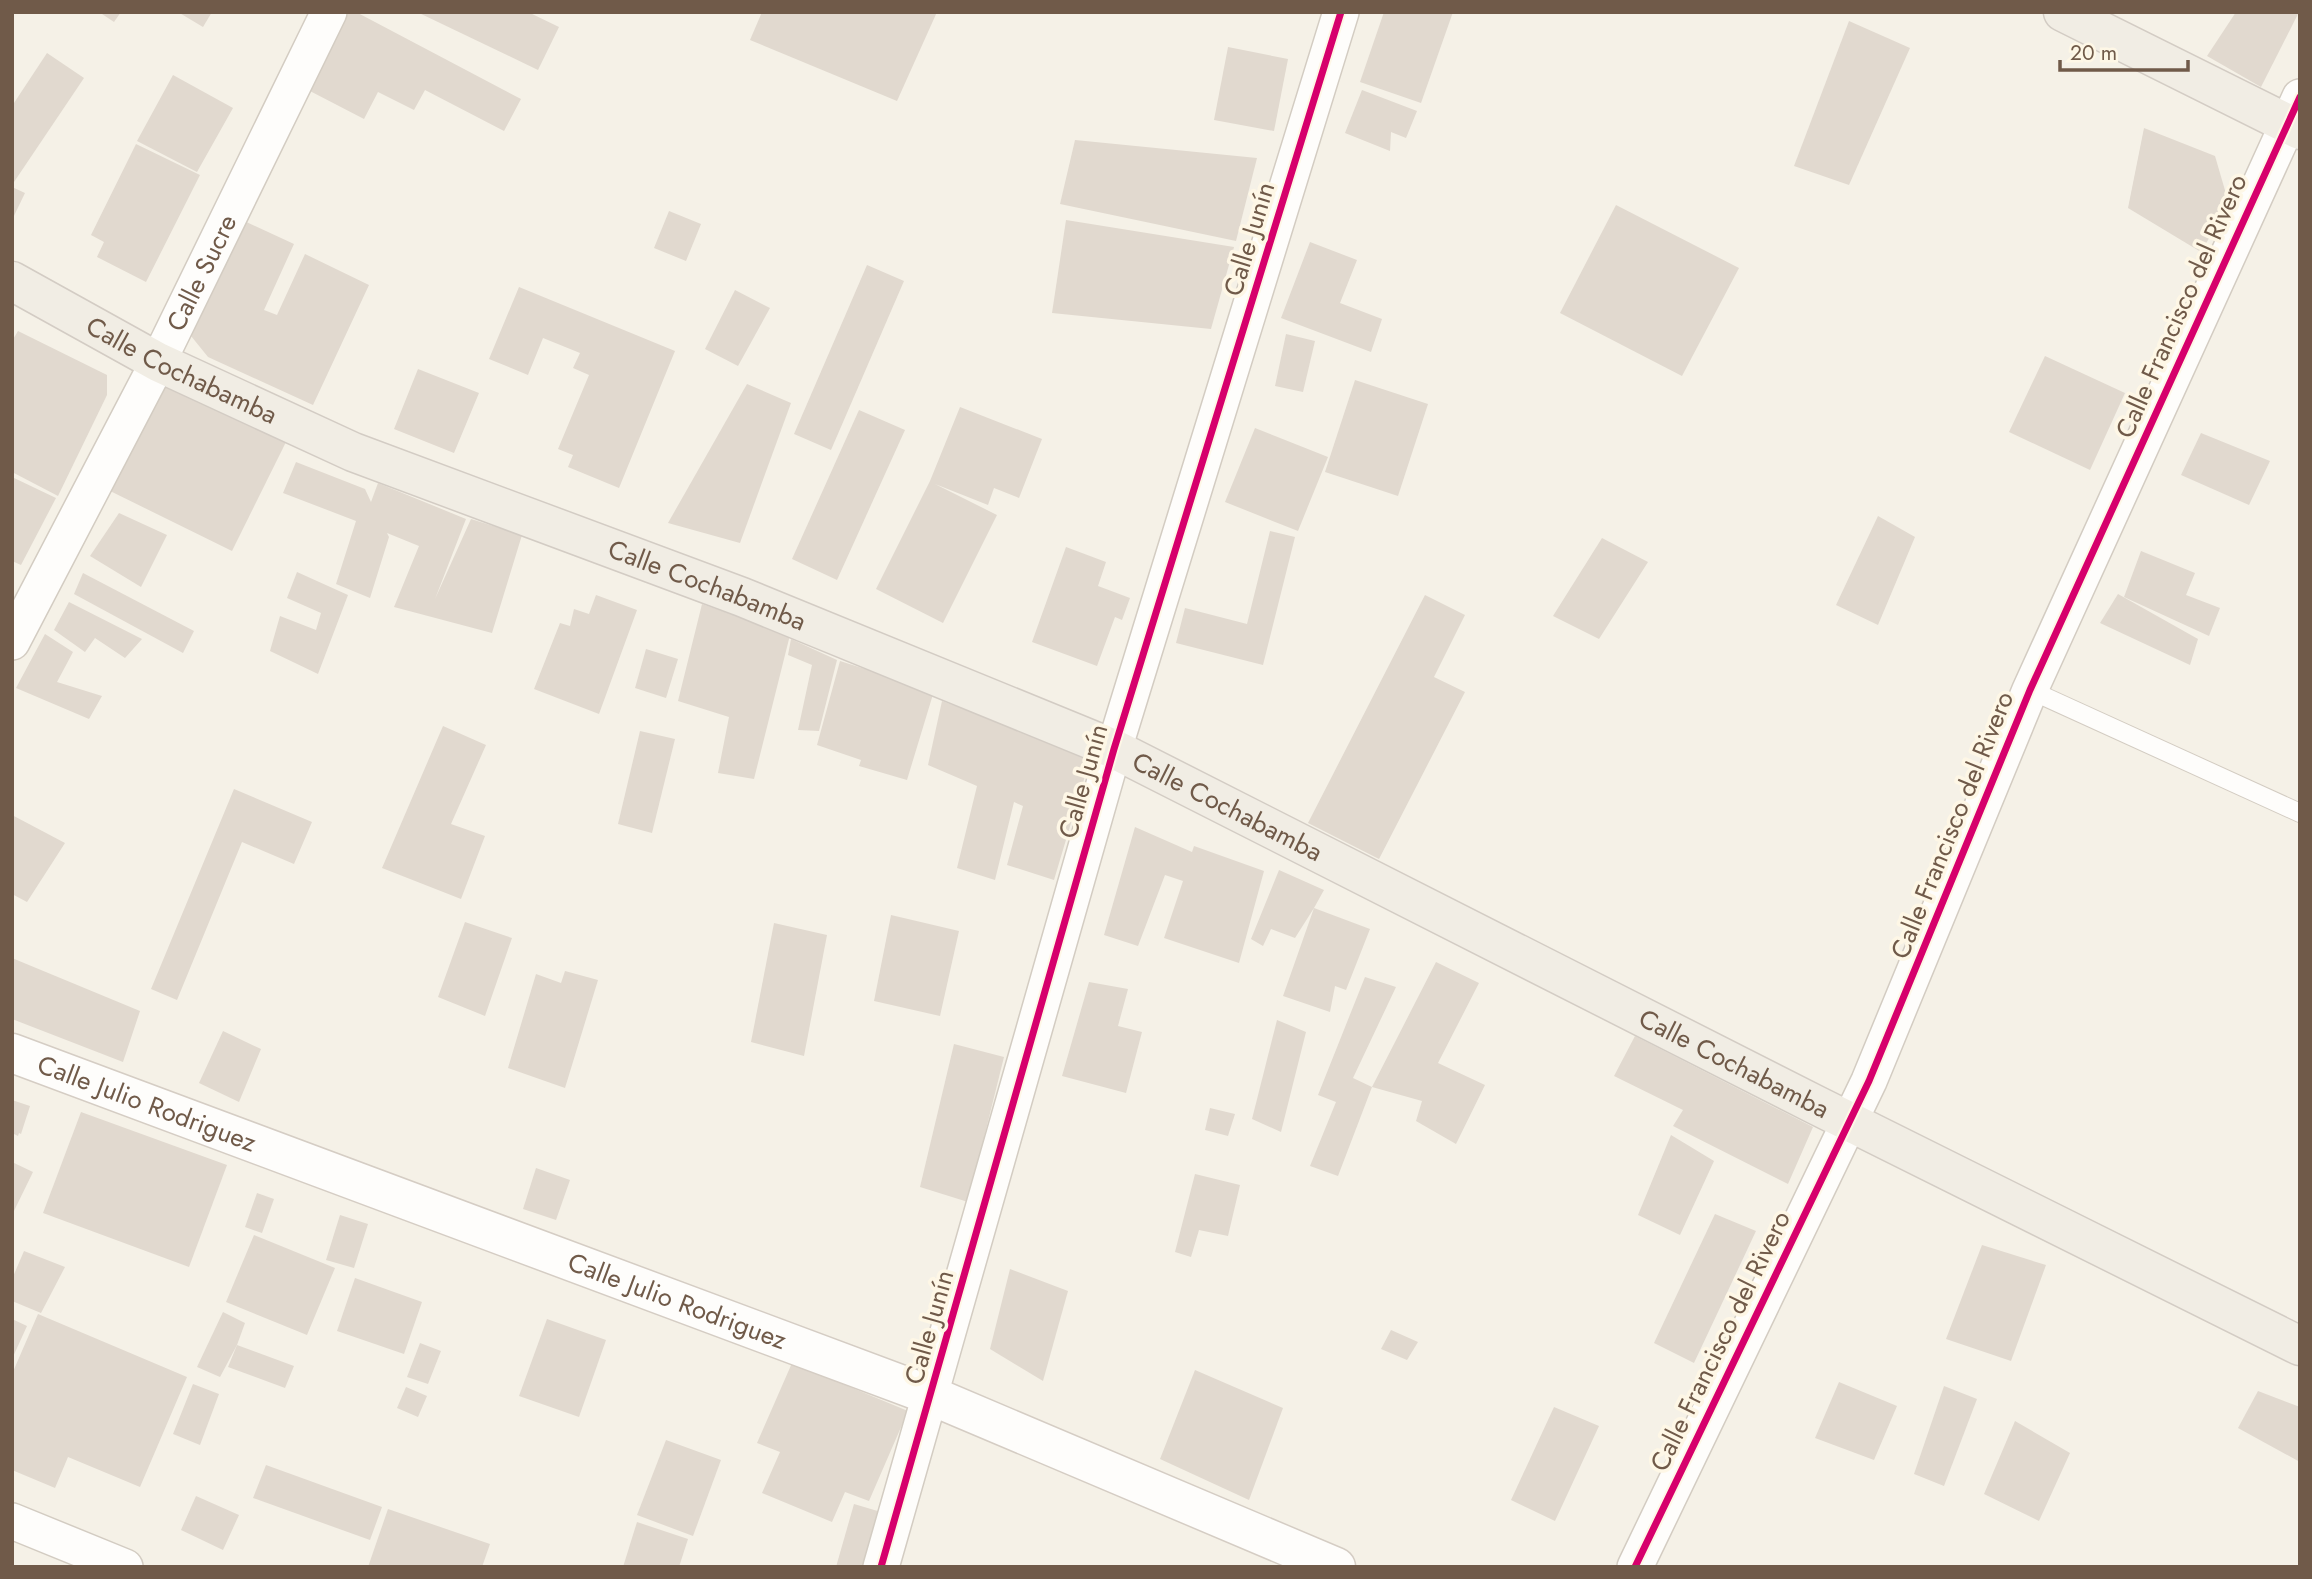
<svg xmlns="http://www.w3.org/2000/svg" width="2312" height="1579" font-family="Jost,sans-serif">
<rect width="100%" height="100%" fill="#f5f1e7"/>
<g fill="#e1d9cf">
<polygon points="99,12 121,12 114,22"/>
<polygon points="178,12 212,12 203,27"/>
<polygon points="349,12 356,12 521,99 504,131 425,90 414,110 378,92 364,119 308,90"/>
<polygon points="417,12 528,12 559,27 538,70"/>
<polygon points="762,12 937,12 897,101 750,40"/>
<polygon points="1384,12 1453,12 1421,103 1360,82"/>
<polygon points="2236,12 2299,12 2261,87 2207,56"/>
<polygon points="1849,21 1910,48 1849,185 1794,166"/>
<polygon points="1228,47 1288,59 1274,131 1214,120"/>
<polygon points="47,53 84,78 14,182 12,181 12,106"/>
<polygon points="173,75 233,108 197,172 137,141"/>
<polygon points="1362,90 1417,111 1406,138 1391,132 1390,151 1345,133"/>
<polygon points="2144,128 2215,156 2229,204 2201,252 2128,208"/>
<polygon points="1075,140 1257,158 1236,241 1060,204"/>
<polygon points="136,144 200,175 146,282 97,257 104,242 91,235"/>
<polygon points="12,187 25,193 12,220"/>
<polygon points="1616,205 1739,268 1682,376 1560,313"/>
<polygon points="669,211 701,224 686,261 654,248"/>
<polygon points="240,219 294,244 264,310 277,315 305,254 369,285 313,405 208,357 187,331"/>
<polygon points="1066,220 1234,247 1211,329 1052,313"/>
<polygon points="1310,242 1357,260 1340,303 1382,319 1371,352 1281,318"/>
<polygon points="867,265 904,281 831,450 794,434"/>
<polygon points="519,287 675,351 619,488 568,467 573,455 558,449 589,375 573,368 580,353 543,338 528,375 489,359"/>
<polygon points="735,290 770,308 738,366 705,349"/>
<polygon points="18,331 107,375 107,395 58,496 12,472 12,341"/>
<polygon points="1286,334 1315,341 1303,392 1275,386"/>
<polygon points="2045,356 2125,393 2090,470 2009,432"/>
<polygon points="418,369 479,393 454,453 394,429"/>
<polygon points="1355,380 1428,404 1398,496 1325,472"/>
<polygon points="169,382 287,440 232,551 104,488 154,387"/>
<polygon points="747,384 791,403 740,543 668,523"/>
<polygon points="960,407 1042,439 1019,498 994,488 988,505 935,484 997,515 943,623 876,589 930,481"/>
<polygon points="859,410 905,430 837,580 792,559"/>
<polygon points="1255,428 1328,457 1298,531 1225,502"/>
<polygon points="2201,433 2270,461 2249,505 2181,475"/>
<polygon points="296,462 365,489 371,502 378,483 466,519 435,599 471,519 522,535 492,633 394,607 419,546 387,533 389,537 370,598 336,584 356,521 283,493"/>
<polygon points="12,477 56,498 21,565 12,561"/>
<polygon points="119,513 167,535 141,587 90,556"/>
<polygon points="1878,516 1915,537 1878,625 1836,605"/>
<polygon points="1270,531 1295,537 1263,665 1176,643 1185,608 1247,624"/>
<polygon points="1602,538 1648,562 1599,639 1553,616"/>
<polygon points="1066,547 1106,562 1098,586 1130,598 1122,620 1115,617 1097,666 1032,642"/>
<polygon points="2141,551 2195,573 2186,595 2220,608 2209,636 2124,597"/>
<polygon points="297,572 348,595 318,674 270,651 280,616 316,630 321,613 287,598"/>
<polygon points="83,573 194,631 183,653 74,594"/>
<polygon points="2118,594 2198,639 2190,665 2100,623"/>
<polygon points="596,595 637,610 599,714 534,689 560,623 570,626 574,609 589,614"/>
<polygon points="1425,595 1465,615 1434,677 1465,692 1379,859 1308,823"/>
<polygon points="69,602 142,639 125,658 95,638 85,652 54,630"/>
<polygon points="702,604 790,635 754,779 718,773 729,717 678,701"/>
<polygon points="45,634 73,652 57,682 102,696 89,719 16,688"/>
<polygon points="791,639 837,660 819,731 798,730 812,665 788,655"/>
<polygon points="646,649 678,659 666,698 635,688"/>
<polygon points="840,661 934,691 907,780 859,766 861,760 817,745"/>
<polygon points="942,701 1091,756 1054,880 1007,865 1023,806 1014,802 995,880 957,868 977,786 928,765"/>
<polygon points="443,726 486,745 451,824 485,836 461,899 382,868"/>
<polygon points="640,731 675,739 652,833 618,824"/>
<polygon points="234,789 312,822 294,864 242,842 177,1000 151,989"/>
<polygon points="12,815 65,843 27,902 12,894"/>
<polygon points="1135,827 1192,852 1194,846 1264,871 1239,963 1164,938 1183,881 1165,875 1138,946 1104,935"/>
<polygon points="1279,870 1324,890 1314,908 1370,929 1346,990 1335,986 1330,1012 1283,996 1314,908 1295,938 1271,929 1263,946 1251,939"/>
<polygon points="891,915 959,931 940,1016 874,1001"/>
<polygon points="465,922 512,938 485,1016 438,997"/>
<polygon points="774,923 827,935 804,1056 751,1042"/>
<polygon points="12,958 140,1011 123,1062 12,1019"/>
<polygon points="1436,962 1479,983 1438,1063 1485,1085 1456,1144 1416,1121 1422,1101 1372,1087"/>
<polygon points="565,971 598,980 565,1088 508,1068 536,974 561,983"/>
<polygon points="1365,977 1396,987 1353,1078 1372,1087 1338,1176 1310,1166 1336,1102 1318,1095"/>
<polygon points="1089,982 1128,989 1118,1026 1142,1032 1126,1093 1062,1076"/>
<polygon points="1277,1020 1306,1032 1281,1132 1252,1119"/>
<polygon points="223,1031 261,1049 239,1102 199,1083"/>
<polygon points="1635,1036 1813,1127 1788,1184 1673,1126 1683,1110 1614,1076"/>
<polygon points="954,1044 1004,1057 968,1202 920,1187"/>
<polygon points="12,1100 30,1106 21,1134 19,1133 18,1136 12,1133"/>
<polygon points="1210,1108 1235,1114 1228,1136 1205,1130"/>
<polygon points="81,1112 227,1165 189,1267 43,1213"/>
<polygon points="1671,1135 1714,1161 1680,1235 1638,1215"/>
<polygon points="12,1162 33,1172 12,1215"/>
<polygon points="536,1168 570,1180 556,1220 523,1209"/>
<polygon points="1195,1174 1240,1185 1228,1236 1199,1230 1191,1257 1175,1252"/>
<polygon points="257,1193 274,1199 262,1233 245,1227"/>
<polygon points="1715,1214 1756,1231 1694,1363 1654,1343"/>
<polygon points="340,1215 368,1224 354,1268 326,1260"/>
<polygon points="254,1235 335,1268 307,1335 226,1302"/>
<polygon points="1982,1245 2046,1265 2011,1361 1946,1339"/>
<polygon points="24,1251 65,1267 41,1313 12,1301 12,1279"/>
<polygon points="1010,1269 1068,1291 1043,1381 990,1349"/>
<polygon points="355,1278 422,1302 404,1354 337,1331"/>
<polygon points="223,1312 245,1323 237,1345 220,1377 197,1367"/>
<polygon points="38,1314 187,1377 140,1487 68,1457 55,1488 12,1470 12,1374"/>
<polygon points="12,1319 27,1326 12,1359"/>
<polygon points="547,1319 606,1340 579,1417 519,1396"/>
<polygon points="1391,1330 1418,1342 1407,1360 1381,1349"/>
<polygon points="420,1343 441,1351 428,1384 407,1377"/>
<polygon points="237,1345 294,1366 285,1388 228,1367"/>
<polygon points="792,1363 908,1411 869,1501 845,1492 832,1522 762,1493 780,1452 757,1443"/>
<polygon points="1195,1370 1283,1408 1249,1500 1160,1459"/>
<polygon points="1839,1382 1897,1406 1874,1460 1815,1438"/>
<polygon points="193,1384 219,1394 200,1445 173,1434"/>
<polygon points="1944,1386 1977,1399 1944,1486 1914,1474"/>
<polygon points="406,1387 427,1396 418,1417 397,1408"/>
<polygon points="2258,1391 2300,1407 2300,1462 2238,1428"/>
<polygon points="1554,1407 1599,1426 1555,1521 1511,1500"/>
<polygon points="2015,1421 2070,1453 2039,1521 1984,1494"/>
<polygon points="666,1440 721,1460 693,1536 637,1515"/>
<polygon points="266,1465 382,1507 370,1540 253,1498"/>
<polygon points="196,1496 239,1515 223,1550 181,1530"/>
<polygon points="854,1504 881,1512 865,1567 836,1567"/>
<polygon points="388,1509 490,1544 482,1567 368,1567"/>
<polygon points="637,1522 688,1539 679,1567 623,1567"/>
</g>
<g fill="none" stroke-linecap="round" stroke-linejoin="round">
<g stroke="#d3ccc2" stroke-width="20">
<polyline id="service" points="2030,690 2300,813"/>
</g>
<g stroke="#d3ccc2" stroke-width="38">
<g id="minor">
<path id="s1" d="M12,642L158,362L329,12"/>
<polyline points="12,1521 125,1567"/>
<polyline points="881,1567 1114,749 1341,12"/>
<polyline points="1635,1567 1869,1081 2030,690 2300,97"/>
</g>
</g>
<g stroke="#d5cdc4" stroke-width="41">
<g id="secondary">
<path id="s2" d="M12,1053L932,1396L1336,1567"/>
</g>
</g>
<g stroke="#d3ccc4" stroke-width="41">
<g id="primary">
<polyline points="2063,12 2300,130"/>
<path id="s3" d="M12,281L158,362L353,452L742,597L1114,749L1816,1105L2300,1346"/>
</g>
</g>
<use href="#service" stroke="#fefdfb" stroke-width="18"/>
<use href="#minor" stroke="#fefdfb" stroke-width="35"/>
<use href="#secondary" stroke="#fefdfb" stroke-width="38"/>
<use href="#primary" stroke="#f1ede4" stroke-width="38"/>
<g stroke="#fef7e6" stroke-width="11">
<g id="cycleway">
<polyline points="881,1567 1114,749 1341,12"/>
<polyline points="1635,1567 1869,1081 2030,690 2300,97"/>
</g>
</g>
<use href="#cycleway" stroke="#d6006c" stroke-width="7"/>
</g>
<g text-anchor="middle" stroke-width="7" stroke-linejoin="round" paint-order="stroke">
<g font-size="26" fill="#705a49" stroke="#fef7e6">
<text transform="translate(1249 239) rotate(-73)" y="9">Calle Junín</text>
<text dy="9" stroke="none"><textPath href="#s1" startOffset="415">Calle Sucre</textPath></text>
<text transform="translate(2181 306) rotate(-66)" y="9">Calle Francisco del Rivero</text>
<text dy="9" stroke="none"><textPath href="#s3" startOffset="192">Calle Cochabamba</textPath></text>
<text dy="9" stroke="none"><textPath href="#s3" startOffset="760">Calle Cochabamba</textPath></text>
<text transform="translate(1083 781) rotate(-74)" y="9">Calle Junín</text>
<text dy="9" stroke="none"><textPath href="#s3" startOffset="1326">Calle Cochabamba</textPath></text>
<text transform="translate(1952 825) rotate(-68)" y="9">Calle Francisco del Rivero</text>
<text dy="9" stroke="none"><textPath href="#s3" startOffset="1894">Calle Cochabamba</textPath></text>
<text dy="9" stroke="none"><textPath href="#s2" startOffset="144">Calle Julio Rodriguez</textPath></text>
<text dy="9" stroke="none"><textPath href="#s2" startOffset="710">Calle Julio Rodriguez</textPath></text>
<text transform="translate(929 1327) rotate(-74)" y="9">Calle Junín</text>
<text transform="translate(1720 1341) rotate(-64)" y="9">Calle Francisco del Rivero</text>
</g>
</g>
<rect width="2312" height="1579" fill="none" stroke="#705a49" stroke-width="28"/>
<path d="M2060 60v10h128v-10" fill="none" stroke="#705a49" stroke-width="3.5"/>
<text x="2070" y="60" font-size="21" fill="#705a49" stroke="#fef7e6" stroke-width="5" paint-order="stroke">20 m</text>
</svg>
